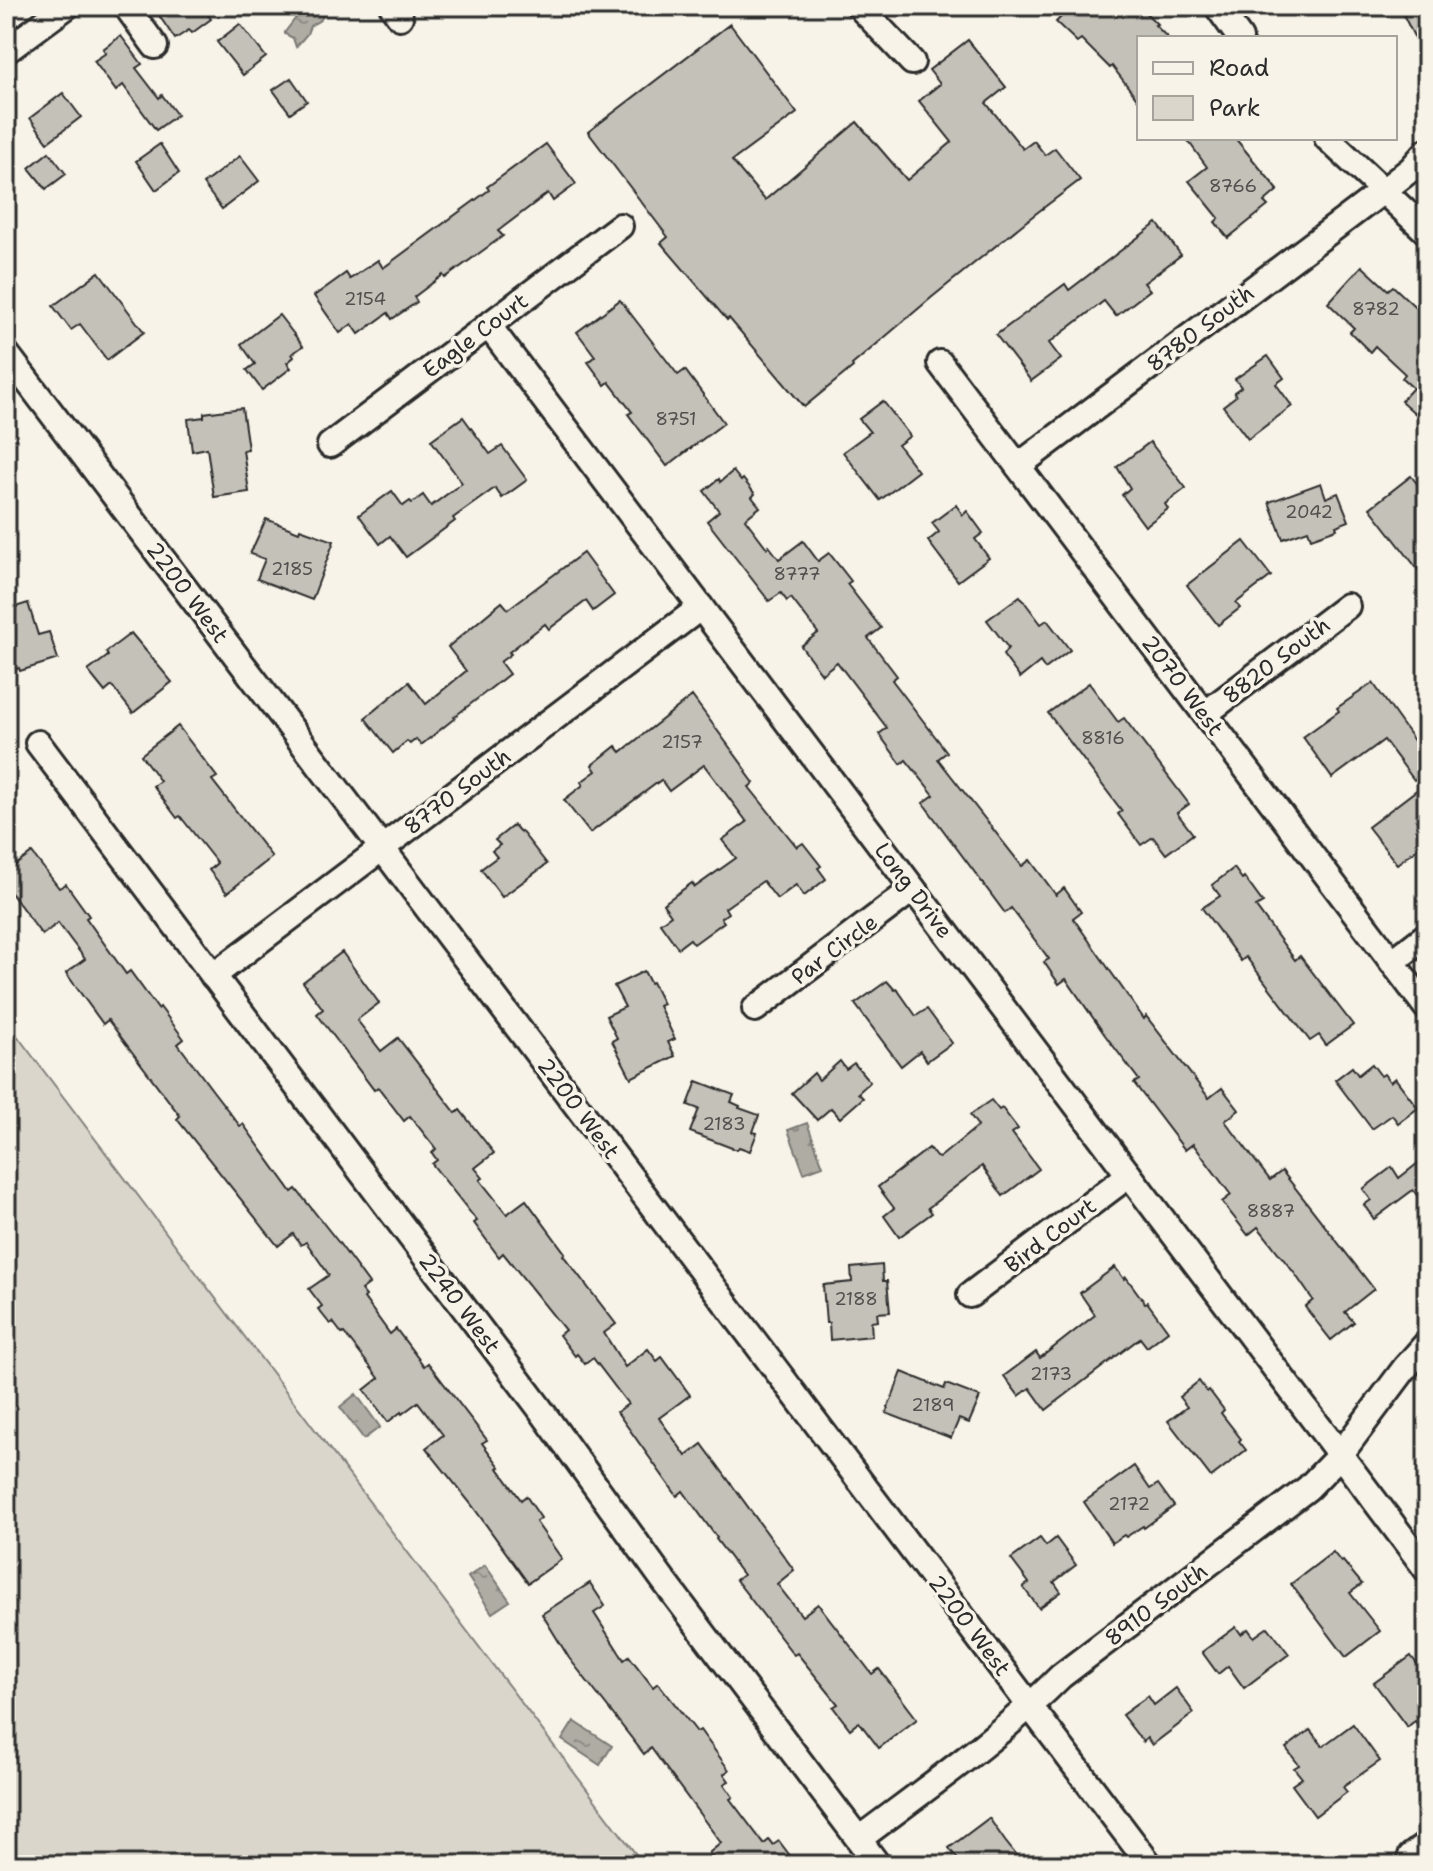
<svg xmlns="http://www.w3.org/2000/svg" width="1433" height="1871" font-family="'Shantell Sans',sans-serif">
<defs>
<pattern id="water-ripples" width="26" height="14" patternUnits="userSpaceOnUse" patternTransform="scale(2)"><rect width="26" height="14" fill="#afaca4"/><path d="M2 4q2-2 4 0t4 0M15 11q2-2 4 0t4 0" fill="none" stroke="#8f8c86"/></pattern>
</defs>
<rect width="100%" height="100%" fill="#f7f3e8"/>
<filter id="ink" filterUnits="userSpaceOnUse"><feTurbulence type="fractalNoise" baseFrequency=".0125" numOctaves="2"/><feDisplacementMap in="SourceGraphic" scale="16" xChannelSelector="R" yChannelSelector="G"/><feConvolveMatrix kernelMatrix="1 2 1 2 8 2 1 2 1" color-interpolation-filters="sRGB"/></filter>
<g filter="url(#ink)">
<polygon fill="#dad6cc" stroke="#82807c" stroke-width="2" points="6,1021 644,1865 6,1865"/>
<g fill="url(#water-ripples)" stroke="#7a7874" stroke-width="2">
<path d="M315,7H319C328,20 318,20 310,26L307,34L296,47L293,38L285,34V32L298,15Z"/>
<polygon points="807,1123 823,1166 804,1173 788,1130"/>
<polygon points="356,1394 380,1427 364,1439 340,1407"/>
<polygon points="485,1565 510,1601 492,1613 468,1577"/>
<polygon points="574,1721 612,1746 600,1765 562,1740"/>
</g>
<g fill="#c4c1b9" stroke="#2b2b2b" stroke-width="2">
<polygon points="169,6 202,6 211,19 192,33 189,30 175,39 158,14"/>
<polygon points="1072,6 1139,6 1157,24 1155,25 1168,38 1139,38 1139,101 1112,66 1110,68 1081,39 1077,42 1056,22"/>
<polygon points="1399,6 1427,6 1427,63"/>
<polygon points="240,24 266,57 243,75 217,42"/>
<polygon points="730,24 797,113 732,161 765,200 857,122 907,180 952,142 919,101 940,84 929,70 968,40 1006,87 986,103 1023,149 1034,141 1045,155 1055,148 1080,180 1034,215 931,298 852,365 853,367 804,407 729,318 727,320 661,243 668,237 588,132"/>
<polygon points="121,36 142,64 136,68 159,98 162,95 177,115 156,130 123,85 116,91 94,61 106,53 103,49"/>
<polygon points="291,78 307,101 290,113 273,90"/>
<polygon points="63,93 81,117 48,142 30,118"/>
<polygon points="1186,138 1235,138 1278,190 1264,202 1268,206 1228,238 1215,222 1219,218 1189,181 1207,167"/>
<polygon points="160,144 179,173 156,190 136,161"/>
<polygon points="546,144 576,184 553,201 548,193 498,231 503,236 445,278 443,275 414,297 417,302 392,319 388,313 359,334 352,324 340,333 314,296 346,273 350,279 378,260 383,268 489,190 487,187"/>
<polygon points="49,152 66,174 46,189 29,168"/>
<polygon points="240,156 259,181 222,209 203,184"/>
<polygon points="1157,223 1181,255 1144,283 1150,290 1116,316 1104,301 1049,343 1061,359 1031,381 996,335 1065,284 1069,290"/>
<polygon points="1362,266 1388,290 1393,286 1427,318 1427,424 1401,401 1413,388 1402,378 1405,374 1375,346 1370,352 1350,332 1354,328 1328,303"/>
<polygon points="99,272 144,332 107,360 80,324 71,330 53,306"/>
<polygon points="620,300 678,375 685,370 724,423 667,466 628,414 632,412 609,382 605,385 588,362 595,356 577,332"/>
<polygon points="279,315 303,346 292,354 294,357 287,363 291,368 262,390 247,370 255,364 241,344"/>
<polygon points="1268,356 1284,378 1276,384 1292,406 1248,439 1223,406 1236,396 1234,392 1241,387 1235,379"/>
<polygon points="883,401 910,436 898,445 918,471 880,500 843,452 870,432 859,419"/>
<polygon points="242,408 248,449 243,450 249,492 214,497 207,448 192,451 188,419 204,417 204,413"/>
<polygon points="463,417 490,454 502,446 527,480 502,498 495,488 453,518 455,521 406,557 390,536 380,544 359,515 392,491 403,506 410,501 412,503 423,495 431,506 462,483 431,440"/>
<polygon points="1150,442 1186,488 1165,504 1168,509 1145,526 1122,495 1130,488 1117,467"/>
<polygon points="733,471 741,481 743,479 755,494 752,497 760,507 745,519 767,548 769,546 779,559 803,541 818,561 829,553 851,581 847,584 881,628 868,638 897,676 892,680 947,752 938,759 1022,866 1030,860 1056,895 1064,888 1081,912 1073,918 1144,1019 1146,1016 1209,1098 1222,1088 1239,1110 1225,1121 1270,1180 1282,1171 1374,1289 1345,1312 1354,1322 1331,1340 1305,1307 1313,1300 1295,1274 1258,1227 1248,1235 1222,1202 1231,1195 1193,1144 1185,1150 1134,1083 1139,1080 1105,1035 1066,979 1059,984 1044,962 1049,959 1011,908 1005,913 923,803 934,795 906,760 901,764 879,734 887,728 837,662 822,674 801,646 818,633 791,598 787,601 781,593 769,601 707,521 719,511 704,491 719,479 720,482"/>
<polygon points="1411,476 1427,496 1427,581 1370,508"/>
<polygon points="1321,483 1326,498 1338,493 1349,521 1336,526 1337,529 1311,538 1308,530 1283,539 1269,502"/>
<polygon points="956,505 963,515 967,511 983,533 975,539 989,558 958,581 928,541 939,532 932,523"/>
<polygon points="266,519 299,532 300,529 334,541 312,600 257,579 265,559 250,554"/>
<polygon points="1244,541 1271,576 1236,603 1240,608 1218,625 1187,585"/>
<polygon points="583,553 614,595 593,611 586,601 549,629 545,624 509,652 511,654 500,662 509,674 454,717 455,718 421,745 416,739 410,744 407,741 393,753 365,718 409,682 426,704 466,671 448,647 502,602 508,609"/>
<polygon points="1020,596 1041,624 1047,620 1070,650 1045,669 1040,662 1020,678 1003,655 1008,648 987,620"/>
<polygon points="28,603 38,635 49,632 58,659 20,671 19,668 6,673 6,610"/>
<polygon points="131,633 172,682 133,713 112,686 105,692 88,671 108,656 106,652"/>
<polygon points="1089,683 1118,722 1124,718 1189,804 1177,813 1193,834 1166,854 1153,837 1141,845 1118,814 1122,811 1048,713"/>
<polygon points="1373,683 1427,759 1427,771 1414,780 1384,740 1332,778 1303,737 1339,711 1337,708"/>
<polygon points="692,696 747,771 746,772 754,783 749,787 797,847 803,843 821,866 818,868 826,879 804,896 796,885 777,899 763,881 725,908 728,913 721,918 724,922 694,944 690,939 678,948 660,923 671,915 663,904 692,883 695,887 736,858 722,840 747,822 704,765 669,791 661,780 590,833 564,800 583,785 581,782 596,771 592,765 616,746 621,752"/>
<polygon points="178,726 217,777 212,780 272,857 227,893 209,870 217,863 180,816 177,818 153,786 160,781 141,755"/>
<polygon points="1418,789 1427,801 1427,841 1397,864 1368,827"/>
<polygon points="514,825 520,832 521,831 547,864 502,897 481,869 497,857 492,851 500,845 495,840"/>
<polygon points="32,853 59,888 66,884 89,916 86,918 126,974 130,971 158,1009 160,1007 184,1039 178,1044 213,1091 240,1126 243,1124 292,1192 296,1189 339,1243 369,1284 361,1290 366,1296 364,1298 390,1334 396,1329 424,1366 428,1363 487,1440 482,1443 500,1467 498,1468 521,1500 526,1496 541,1518 536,1522 562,1559 528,1583 471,1504 426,1448 443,1435 418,1402 402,1414 401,1412 388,1422 364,1390 379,1378 344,1333 342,1334 333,1322 330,1324 318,1309 322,1306 309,1289 329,1275 306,1242 301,1245 293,1234 278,1246 177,1119 180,1116 108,1020 103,1024 66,973 85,959 58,923 42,935 6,886 6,872"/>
<polygon points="1234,868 1242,879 1244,877 1263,903 1256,907 1295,960 1300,956 1353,1025 1326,1045 1319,1035 1310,1041 1246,957 1241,961 1202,908 1220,896 1212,885"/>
<polygon points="342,952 379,1003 357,1020 381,1051 398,1038 456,1113 460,1110 494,1153 475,1168 483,1178 480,1180 507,1214 526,1200 565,1253 563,1255 616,1324 604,1333 625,1367 648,1349 657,1361 662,1357 690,1395 659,1418 686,1456 702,1444 794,1570 777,1584 802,1616 818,1604 872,1674 879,1669 917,1719 879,1748 859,1722 850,1729 833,1707 838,1704 797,1653 794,1655 736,1580 743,1575 716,1539 717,1538 683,1491 677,1496 617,1412 628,1404 593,1358 585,1364 577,1354 575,1356 559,1335 565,1330 503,1253 499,1257 474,1223 477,1221 432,1164 437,1160 432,1153 436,1149 410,1116 404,1121 378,1087 374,1090 317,1014 323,1009 303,982"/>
<polygon points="644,971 650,983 652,982 663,1004 659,1006 675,1039 668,1042 675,1056 631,1078 612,1041 617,1038 606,1016 625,1007 614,986"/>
<polygon points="887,981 895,990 897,989 916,1016 927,1009 952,1043 927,1061 920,1051 901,1066 855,1004"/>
<polygon points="840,1061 846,1069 854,1063 870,1082 858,1093 863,1098 840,1118 831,1108 817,1120 792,1093 814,1073 819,1080"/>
<polygon points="1372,1064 1381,1076 1384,1074 1390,1082 1395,1078 1418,1108 1398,1123 1392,1115 1372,1129 1335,1080 1352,1067 1358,1075"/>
<polygon points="697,1081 734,1095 731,1102 740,1106 739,1108 759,1115 753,1132 757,1133 750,1151 739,1147 737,1150 690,1132 699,1109 688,1105"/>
<polygon points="991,1100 999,1110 1002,1108 1018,1129 1012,1133 1039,1169 1003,1196 982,1166 928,1208 932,1213 899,1237 884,1216 894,1208 878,1187 929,1148 936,1157 939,1158 978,1126 970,1115"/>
<polygon points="1427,1156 1427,1209 1413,1190 1374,1219 1364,1205 1371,1200 1363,1189 1392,1167 1399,1178"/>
<polygon points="882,1265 883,1281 887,1281 890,1312 877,1313 878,1321 871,1322 872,1336 830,1340 829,1323 826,1323 823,1285 852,1282 851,1268"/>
<polygon points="1115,1267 1124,1279 1126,1277 1145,1303 1147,1302 1168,1331 1147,1347 1140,1338 1046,1410 1030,1388 1019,1396 1004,1376 1036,1352 1040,1358 1095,1315 1080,1293"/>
<polygon points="902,1372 944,1389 946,1384 980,1397 969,1423 959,1419 951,1438 886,1413"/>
<polygon points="1199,1381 1207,1392 1209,1390 1224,1410 1221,1413 1241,1439 1239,1441 1246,1450 1211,1477 1168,1421 1187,1407 1179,1397"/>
<polygon points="1134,1466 1150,1489 1158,1484 1174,1506 1144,1528 1143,1526 1126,1537 1124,1535 1112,1543 1084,1502"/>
<polygon points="1040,1538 1046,1546 1056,1538 1076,1565 1054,1582 1061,1592 1039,1608 1023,1587 1029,1583 1011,1559"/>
<polygon points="1333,1552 1341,1562 1343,1561 1362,1584 1350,1593 1380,1631 1346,1657 1291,1584"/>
<polygon points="590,1583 605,1606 594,1613 624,1660 629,1656 653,1687 658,1683 697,1732 700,1730 729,1770 724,1774 729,1781 724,1784 733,1797 730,1799 764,1844 769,1840 773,1845 779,1841 797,1865 719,1865 709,1853 721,1843 651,1748 644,1754 569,1658 542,1614"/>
<polygon points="1236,1627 1241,1634 1248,1629 1254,1637 1268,1627 1289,1654 1244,1688 1228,1666 1218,1674 1202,1652"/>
<polygon points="1411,1656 1427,1677 1427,1737 1415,1721 1407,1727 1374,1683"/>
<polygon points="1176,1688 1194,1713 1152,1745 1147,1738 1143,1742 1122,1715 1148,1696 1154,1705"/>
<polygon points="1353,1724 1380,1761 1343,1787 1347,1792 1315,1816 1292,1785 1302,1778 1294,1768 1299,1765 1286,1748 1310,1730 1323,1746"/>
<polygon points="989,1818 1005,1841 1024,1865 962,1865 949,1848"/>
</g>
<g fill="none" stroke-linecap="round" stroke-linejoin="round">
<g stroke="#2b2b2b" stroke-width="30">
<g id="minor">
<polyline points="126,6 155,46"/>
<polyline points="392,6 400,17"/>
<polyline points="859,6 912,62"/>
<polyline points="1217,6 1240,38"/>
<polyline points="6,51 67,6"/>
<polyline points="1327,138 1427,232"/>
<polyline points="488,325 1427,1570"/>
<polyline points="6,353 382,848 1150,1865"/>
<polyline points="940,363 1427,1008"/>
<polyline points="330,445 620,226"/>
<polyline points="1018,466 1383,191 1411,169 1427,151"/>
<polyline points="1205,714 1347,606"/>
<polyline points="38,743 538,1406 664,1581 878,1865"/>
<polyline points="1392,962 1427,935"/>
<polyline points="213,976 701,607"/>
<polyline points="755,1009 913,889"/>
<polyline points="970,1295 1129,1175"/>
<path d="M859,1839C928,1787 1000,1737 1061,1676L1308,1488L1340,1455L1405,1368L1427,1343"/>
<polyline points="1411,1856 1427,1844"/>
</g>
</g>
<use href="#minor" stroke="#f7f3e8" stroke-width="24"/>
</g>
</g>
<g text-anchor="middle" stroke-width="7" stroke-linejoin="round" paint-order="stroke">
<g font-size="18" fill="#51504e">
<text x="1233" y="192">8766</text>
<text x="365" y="305">2154</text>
<text x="1376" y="315">8782</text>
<text x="676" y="425">8751</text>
<text x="1309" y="518">2042</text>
<text x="292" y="575">2185</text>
<text x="797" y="580">8777</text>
<text x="1103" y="744">8816</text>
<text x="682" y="748">2157</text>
<text x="724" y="1130">2183</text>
<text x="1271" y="1217">8887</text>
<text x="856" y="1305">2188</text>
<text x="1051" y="1380">2173</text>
<text x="933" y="1411">2189</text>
<text x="1129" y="1510">2172</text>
</g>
<g font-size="22" fill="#2b2b2b" stroke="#f7f3e8">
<text transform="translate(1200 328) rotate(-37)" y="8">8780 South</text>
<text transform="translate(475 335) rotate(-37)" y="8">Eagle Court</text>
<text transform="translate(188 592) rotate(53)" y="8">2200 West</text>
<text transform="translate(1276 660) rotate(-37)" y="8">8820 South</text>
<text transform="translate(1183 685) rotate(53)" y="8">2070 West</text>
<text transform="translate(457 791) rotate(-37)" y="8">8770 South</text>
<text transform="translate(914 890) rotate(53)" y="8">Long Drive</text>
<text transform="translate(834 949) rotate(-37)" y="8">Par Circle</text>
<text transform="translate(579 1108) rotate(53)" y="8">2200 West</text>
<text transform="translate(1050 1235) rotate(-37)" y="8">Bird Court</text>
<text transform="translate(460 1303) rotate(53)" y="8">2240 West</text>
<text transform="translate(1156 1604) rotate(-37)" y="8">8910 South</text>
<text transform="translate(970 1625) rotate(53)" y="8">2200 West</text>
</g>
</g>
<rect width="1433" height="1871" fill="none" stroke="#f7f3e8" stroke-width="32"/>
<rect x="16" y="16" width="1401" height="1839" fill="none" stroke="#2b2b2b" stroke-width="3" filter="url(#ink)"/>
<rect x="1137" y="36" width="260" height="104" fill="#f7f3e8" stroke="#a5a39c" stroke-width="2"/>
<rect x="1153" y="62" width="40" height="12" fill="#f7f3e8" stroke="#a5a39c" stroke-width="2"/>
<text x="1209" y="76" font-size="24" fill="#2b2b2b">Road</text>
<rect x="1153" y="96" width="40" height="24" fill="#dad6cc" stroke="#a5a39c" stroke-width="2"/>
<text x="1209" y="116" font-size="24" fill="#2b2b2b">Park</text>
</svg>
